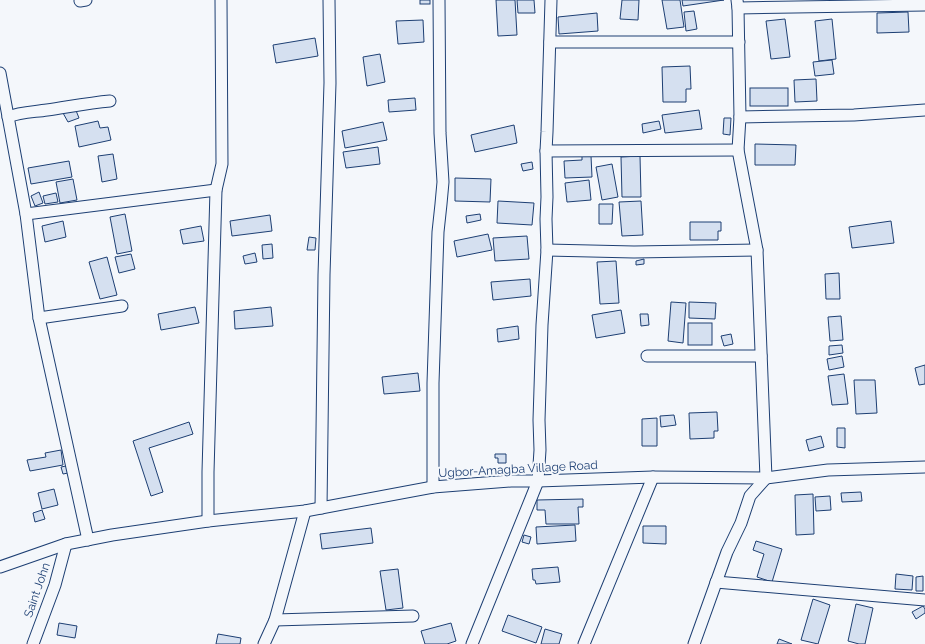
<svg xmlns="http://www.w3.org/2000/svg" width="925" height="644" font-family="Raleway,sans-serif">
<rect width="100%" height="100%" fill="#f4f7fb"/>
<g fill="#d5e0f0" stroke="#1d3f73">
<rect x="420" y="0" width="10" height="4"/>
<polygon points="496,0 515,0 517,35 498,36"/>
<polygon points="517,0 534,0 535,13 518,13"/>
<polygon points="622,0 639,0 638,20 620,19"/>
<polygon points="662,0 680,0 684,27 667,29"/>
<polygon points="682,0 724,0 683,6"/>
<polygon points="694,11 697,29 686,31 684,12"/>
<polygon points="908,12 909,32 877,33 877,13"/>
<polygon points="597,13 598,31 559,34 558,17"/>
<polygon points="785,19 790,57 771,59 766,21"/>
<polygon points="832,19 836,59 819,61 815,21"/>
<polygon points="423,20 424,42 398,44 396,21"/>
<polygon points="315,38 318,56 276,63 273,45"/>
<polygon points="380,54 385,82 367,86 363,57"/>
<polygon points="832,60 834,74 815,76 813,62"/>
<polygon points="690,66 691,89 686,89 686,102 663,102 662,67"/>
<polygon points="816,79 817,101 795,102 794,80"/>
<rect x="750" y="88" width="38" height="18"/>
<polygon points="415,98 416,110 389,112 388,100"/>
<polygon points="75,108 79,118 68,122 63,113"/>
<polygon points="699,110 702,129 665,133 662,115"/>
<polygon points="724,118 731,118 730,135 723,134"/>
<polygon points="98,121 100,128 108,127 111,140 79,147 75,126"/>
<polygon points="659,121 661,129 643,133 642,124"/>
<polygon points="383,122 387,140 345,148 342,131"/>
<polygon points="514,125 517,143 475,152 471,135"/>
<polygon points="755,144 796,145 795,165 755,165"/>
<polygon points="378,147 380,164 346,168 343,152"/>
<polygon points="113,154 117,179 102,182 98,156"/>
<polygon points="582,156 591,156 592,177 565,178 564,161 582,160"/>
<polygon points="640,156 641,197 622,197 621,157"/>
<polygon points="69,161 72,177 31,184 28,168"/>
<polygon points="532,162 533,169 523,171 521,164"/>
<polygon points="612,164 618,197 602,200 596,167"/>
<polygon points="455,178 491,179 490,202 455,201"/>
<polygon points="73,179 77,200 60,203 56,182"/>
<polygon points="589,180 591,200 567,202 565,183"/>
<polygon points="39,192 43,203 35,206 31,196"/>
<polygon points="56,193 58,202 45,204 43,196"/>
<polygon points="498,201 534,203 532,225 497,223"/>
<polygon points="641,201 643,235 622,236 619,202"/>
<polygon points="599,204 613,204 612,224 599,224"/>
<polygon points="125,214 132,251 117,254 110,217"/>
<polygon points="480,214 481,220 467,223 466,216"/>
<polygon points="270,215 272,231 232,236 230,221"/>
<polygon points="63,221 66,237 45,242 42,226"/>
<polygon points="891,221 894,243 852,248 849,227"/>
<polygon points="690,222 721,222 721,231 718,231 718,240 690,240"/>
<polygon points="201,226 204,241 183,244 180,230"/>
<polygon points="488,234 492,250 457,257 454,241"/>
<polygon points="527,236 529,259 495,261 493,238"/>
<polygon points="309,237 316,238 315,250 307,250"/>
<polygon points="272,244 273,258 263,259 262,245"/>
<polygon points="255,253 257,262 245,264 243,256"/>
<polygon points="131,254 135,269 119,273 115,257"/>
<polygon points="107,257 117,295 100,299 89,262"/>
<polygon points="644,259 644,264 636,265 636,261"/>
<polygon points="616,261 619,303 600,304 597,262"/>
<polygon points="839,273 840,299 826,299 825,274"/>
<polygon points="530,279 531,296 493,300 491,282"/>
<polygon points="671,302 686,303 683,343 668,341"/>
<polygon points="689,302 716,303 715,319 689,318"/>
<polygon points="195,307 199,323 161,330 158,314"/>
<polygon points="271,307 273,326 235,329 234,311"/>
<polygon points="621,310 625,333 596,338 592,315"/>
<polygon points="640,314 648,314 649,325 641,326"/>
<polygon points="841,316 843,340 830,341 828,317"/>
<rect x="688" y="323" width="24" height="22"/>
<polygon points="518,326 519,339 498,342 497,329"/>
<polygon points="731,334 733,344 724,346 721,336"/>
<polygon points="842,345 843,353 829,355 829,346"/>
<polygon points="842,356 844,367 829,370 827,359"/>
<polygon points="925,365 925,384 919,385 915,368"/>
<polygon points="418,373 420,391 384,394 382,377"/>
<polygon points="844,374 848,404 832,405 828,376"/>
<polygon points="854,380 875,380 877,413 856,414"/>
<polygon points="717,412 718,431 714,431 714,438 690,439 689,413"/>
<polygon points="674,415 676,425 661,427 660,416"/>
<polygon points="657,418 657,446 642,446 642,419"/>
<polygon points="189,422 193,434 149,448 163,492 151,496 133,441"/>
<polygon points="837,428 845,428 845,448 837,447"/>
<polygon points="821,436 824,447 809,451 806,440"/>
<polygon points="61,450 63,465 30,471 27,460 46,457 45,453"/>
<polygon points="495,454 506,454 506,463 498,463 498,458 495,458"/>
<polygon points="71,465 73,472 63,474 61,467"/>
<polygon points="54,489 58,505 42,509 38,493"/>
<polygon points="861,492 862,501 842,502 841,493"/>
<polygon points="813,494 814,534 796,535 795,495"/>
<polygon points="830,496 831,510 816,511 815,497"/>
<polygon points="583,499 583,507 578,507 579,524 546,524 545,510 537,510 537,500"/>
<polygon points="42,510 45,519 35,522 33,513"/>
<polygon points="575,525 576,541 537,544 536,527"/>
<polygon points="643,526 666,526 666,544 643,543"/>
<polygon points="371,528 373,543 322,549 320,534"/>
<polygon points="524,535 531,537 529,544 522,542"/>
<polygon points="756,541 782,549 772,582 757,577 764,554 753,550"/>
<polygon points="558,567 560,582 536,584 535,580 533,580 532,569"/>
<polygon points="398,569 403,608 386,610 380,571"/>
<polygon points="896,574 913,576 912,590 895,589"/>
<polygon points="923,576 923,591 916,591 916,577"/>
<polygon points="813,599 830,605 818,644 801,640"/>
<polygon points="856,604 873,608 865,644 859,644 848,641"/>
<polygon points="923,606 925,609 925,613 916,619 912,612"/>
<polygon points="508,615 542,627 536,643 502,631"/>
<polygon points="59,623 77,626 75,638 57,635"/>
<polygon points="451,623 456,641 447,644 425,644 421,631"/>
<polygon points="545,629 562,634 559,644 541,644"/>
<polygon points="218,634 241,638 240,644 216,644"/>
<polygon points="779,639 792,644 777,644"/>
</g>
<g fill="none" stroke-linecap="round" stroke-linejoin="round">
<g stroke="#1d3f73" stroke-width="13">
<g id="minor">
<polyline points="80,1 86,0"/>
<polyline points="738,8 925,5"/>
<polyline points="550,42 739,42"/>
<polyline points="0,73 26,214 39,318 88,540"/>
<path d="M8,117C20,112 34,112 47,110C68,107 88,103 110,101"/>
<polyline points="740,117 854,115 925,110"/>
<polyline points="546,151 738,150"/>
<polyline points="26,214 216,190"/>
<polyline points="547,250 634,252 757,250"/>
<polyline points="39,318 122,306"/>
<polyline points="647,356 761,356"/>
<polyline points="433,487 433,383 438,232 441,204 443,182 440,133 439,0"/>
<polyline points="321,508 324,275 330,83 329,0"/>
<polyline points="208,521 208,472 216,190 222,164 221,0"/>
<polyline points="0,567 66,544 112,535 208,521 305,511 433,487 511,481 538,481 653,477 766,478 828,470 925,467"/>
<polyline points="716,582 925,600"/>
<polyline points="275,620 413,616"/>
<polyline points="33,644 55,585 66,544"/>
<polyline points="264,644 275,620 305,511"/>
<polyline points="472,644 538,481 540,450 539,420 542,325 547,250 546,219 547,197 546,151 547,132 551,0"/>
<polyline points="584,644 653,477"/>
<polyline points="694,644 727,552 741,523 750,496 766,478 757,250 738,150 740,117 738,8 737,0"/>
</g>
</g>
<use href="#minor" stroke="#f4f7fb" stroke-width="11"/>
</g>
<g text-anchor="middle" stroke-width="4" stroke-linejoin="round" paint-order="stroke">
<g font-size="12" fill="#1d3f73" stroke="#f4f7fb">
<text transform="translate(518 469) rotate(-3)" y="4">Ugbor-Amagba Village Road</text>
<text transform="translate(37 590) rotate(-71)" y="4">Saint John</text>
</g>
</g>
</svg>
